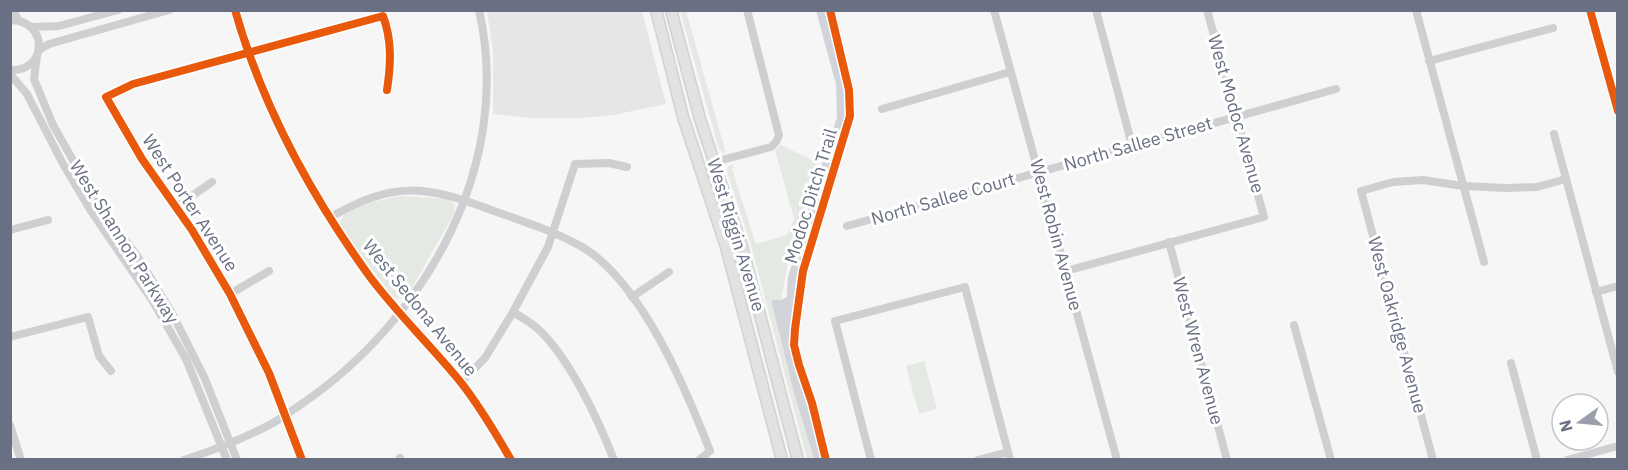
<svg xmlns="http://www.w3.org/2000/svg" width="1628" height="470" font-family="'IBM Plex Sans',sans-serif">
<rect width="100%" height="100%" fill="#f6f6f6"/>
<polygon fill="#e6e6e8" points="487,11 642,11 666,104 613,115 582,118 531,118 493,114 493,51"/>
<g fill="#e5e9e4">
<polygon points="680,11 686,11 726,153 723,153 719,149"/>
<polygon points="781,145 818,163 790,251 781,300 771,300 794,393 814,459 807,459 751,245 727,172 727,168 731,164 734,167 732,169 756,244 787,235 794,219 775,150"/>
<path d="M402,196L448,199L454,203L455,212L409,293C405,299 398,300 392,296L343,230L340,223L344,214C361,204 382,199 402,196Z"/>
<polygon points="924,361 937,409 919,414 906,366"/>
</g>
<polygon fill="#d2d4d9" points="803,290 798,342 829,459 814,459 794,393 771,300 781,300"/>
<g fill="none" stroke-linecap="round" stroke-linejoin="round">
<polyline stroke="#d2d4d9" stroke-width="8" points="790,305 792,278 818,190 841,118 840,84 820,10"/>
<g stroke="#d2d2d4" stroke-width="13">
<g id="major">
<polyline points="656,10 683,117 726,247 782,460"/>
<polyline points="671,10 700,119 743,250 798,460"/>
</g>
</g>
<g stroke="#cfcfd1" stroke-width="8">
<polyline points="13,10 18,20"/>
<path d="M235,10C262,105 312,197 370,277C397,313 430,345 459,380C479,405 495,432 511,460"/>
<polyline points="994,10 1117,460"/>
<polyline points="1096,10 1132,145"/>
<polyline points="1416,10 1484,262"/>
<polyline points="1590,10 1618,111"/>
<path d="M10,20C49,20 48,72 10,70"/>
<polyline points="32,27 59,26 118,10"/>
<polyline points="39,50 49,44 169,10"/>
<polyline points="37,56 34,79 53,125 95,199 138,257 172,313 205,379 237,460"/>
<polyline points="1429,61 1553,28"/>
<polyline points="10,74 27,94 63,164 91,211 152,300 186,359 227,460"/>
<polyline points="882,109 1010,72"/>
<polyline points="1554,134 1618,372"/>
<polyline points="714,162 771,147 776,142 779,135 747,10"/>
<polyline points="176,207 212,182"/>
<path d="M331,217C393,181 425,185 491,210C522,221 555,231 584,248C642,284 686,389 710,451L699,460"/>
<polyline points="847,226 1336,89"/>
<polyline points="10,230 48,220"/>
<polyline points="1169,242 1227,460"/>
<polyline points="1066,271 1264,217 1207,10"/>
<polyline points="1596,292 1618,286"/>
<polyline points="230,294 269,271"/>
<polyline points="632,297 669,272"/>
<path d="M513,312C521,317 530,322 537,328C569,357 598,419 614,460"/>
<polyline points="1294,325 1331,460"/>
<polyline points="10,337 88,317 99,356 111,371"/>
<polyline points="1511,363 1537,460"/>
<polyline points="461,382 485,358 513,312 548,247 575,164 609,163 627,167"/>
<polyline points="10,425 21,460"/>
<polyline points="400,458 401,460"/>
<path d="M184,460C214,450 245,438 273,423C283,417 293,410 303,403C427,318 514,163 479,10"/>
<path d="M302,460L269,373L230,294L192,230L142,159L106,97L133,84L383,16C392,40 391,64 387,90"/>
<polyline points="871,460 835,321 965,287 1010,460"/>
<polyline points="978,460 1008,452"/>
<polyline points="1433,460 1361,191 1393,182 1423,180 1463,186 1506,188 1537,187 1566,179"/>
<polyline points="1567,460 1618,446"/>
</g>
<use href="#major" stroke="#e2e2e2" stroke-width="10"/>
<g stroke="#fff" stroke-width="11">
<g id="cycleway">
<path d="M235,10C262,105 312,197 370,277C397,313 430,345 459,380C479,405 495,432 511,460"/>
<polyline points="1590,10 1618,111"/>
<path d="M302,460L269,373L230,294L192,230L142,159L106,97L133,84L383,16C392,40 391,64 387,90"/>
<polyline points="826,460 812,403 799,365 794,345 795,329 803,271 850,116 849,90 830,10"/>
</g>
</g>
<use href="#cycleway" stroke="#e8590c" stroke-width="8"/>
</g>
<g text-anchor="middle" stroke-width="6" stroke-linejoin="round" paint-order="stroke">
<g font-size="18" fill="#697083" stroke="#fff">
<text transform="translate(1236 114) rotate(74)" y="6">West Modoc Avenue</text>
<text transform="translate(1138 144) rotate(-16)" y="6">North Sallee Street</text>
<text transform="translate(811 196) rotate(-73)" y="6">Modoc Ditch Trail</text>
<text transform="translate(943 199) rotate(-16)" y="6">North Sallee Court</text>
<text transform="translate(190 203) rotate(57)" y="6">West Porter Avenue</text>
<text transform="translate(736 235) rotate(73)" y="6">West Riggin Avenue</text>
<text transform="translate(1056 235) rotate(75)" y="6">West Robin Avenue</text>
<text transform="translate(124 242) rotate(58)" y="6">West Shannon Parkway</text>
<text transform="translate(420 308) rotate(51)" y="6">West Sedona Avenue</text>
<text transform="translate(1397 325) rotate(75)" y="6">West Oakridge Avenue</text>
<text transform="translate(1198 351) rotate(75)" y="6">West Wren Avenue</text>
</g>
</g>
<rect width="1628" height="470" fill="none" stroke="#697083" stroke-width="24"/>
<g transform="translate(1580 422) rotate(255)"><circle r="28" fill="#ffffff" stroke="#c3c6cd" stroke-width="1.5"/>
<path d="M0-4.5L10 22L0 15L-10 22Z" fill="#9a9fab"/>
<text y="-9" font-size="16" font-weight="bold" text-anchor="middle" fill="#697083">N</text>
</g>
</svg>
